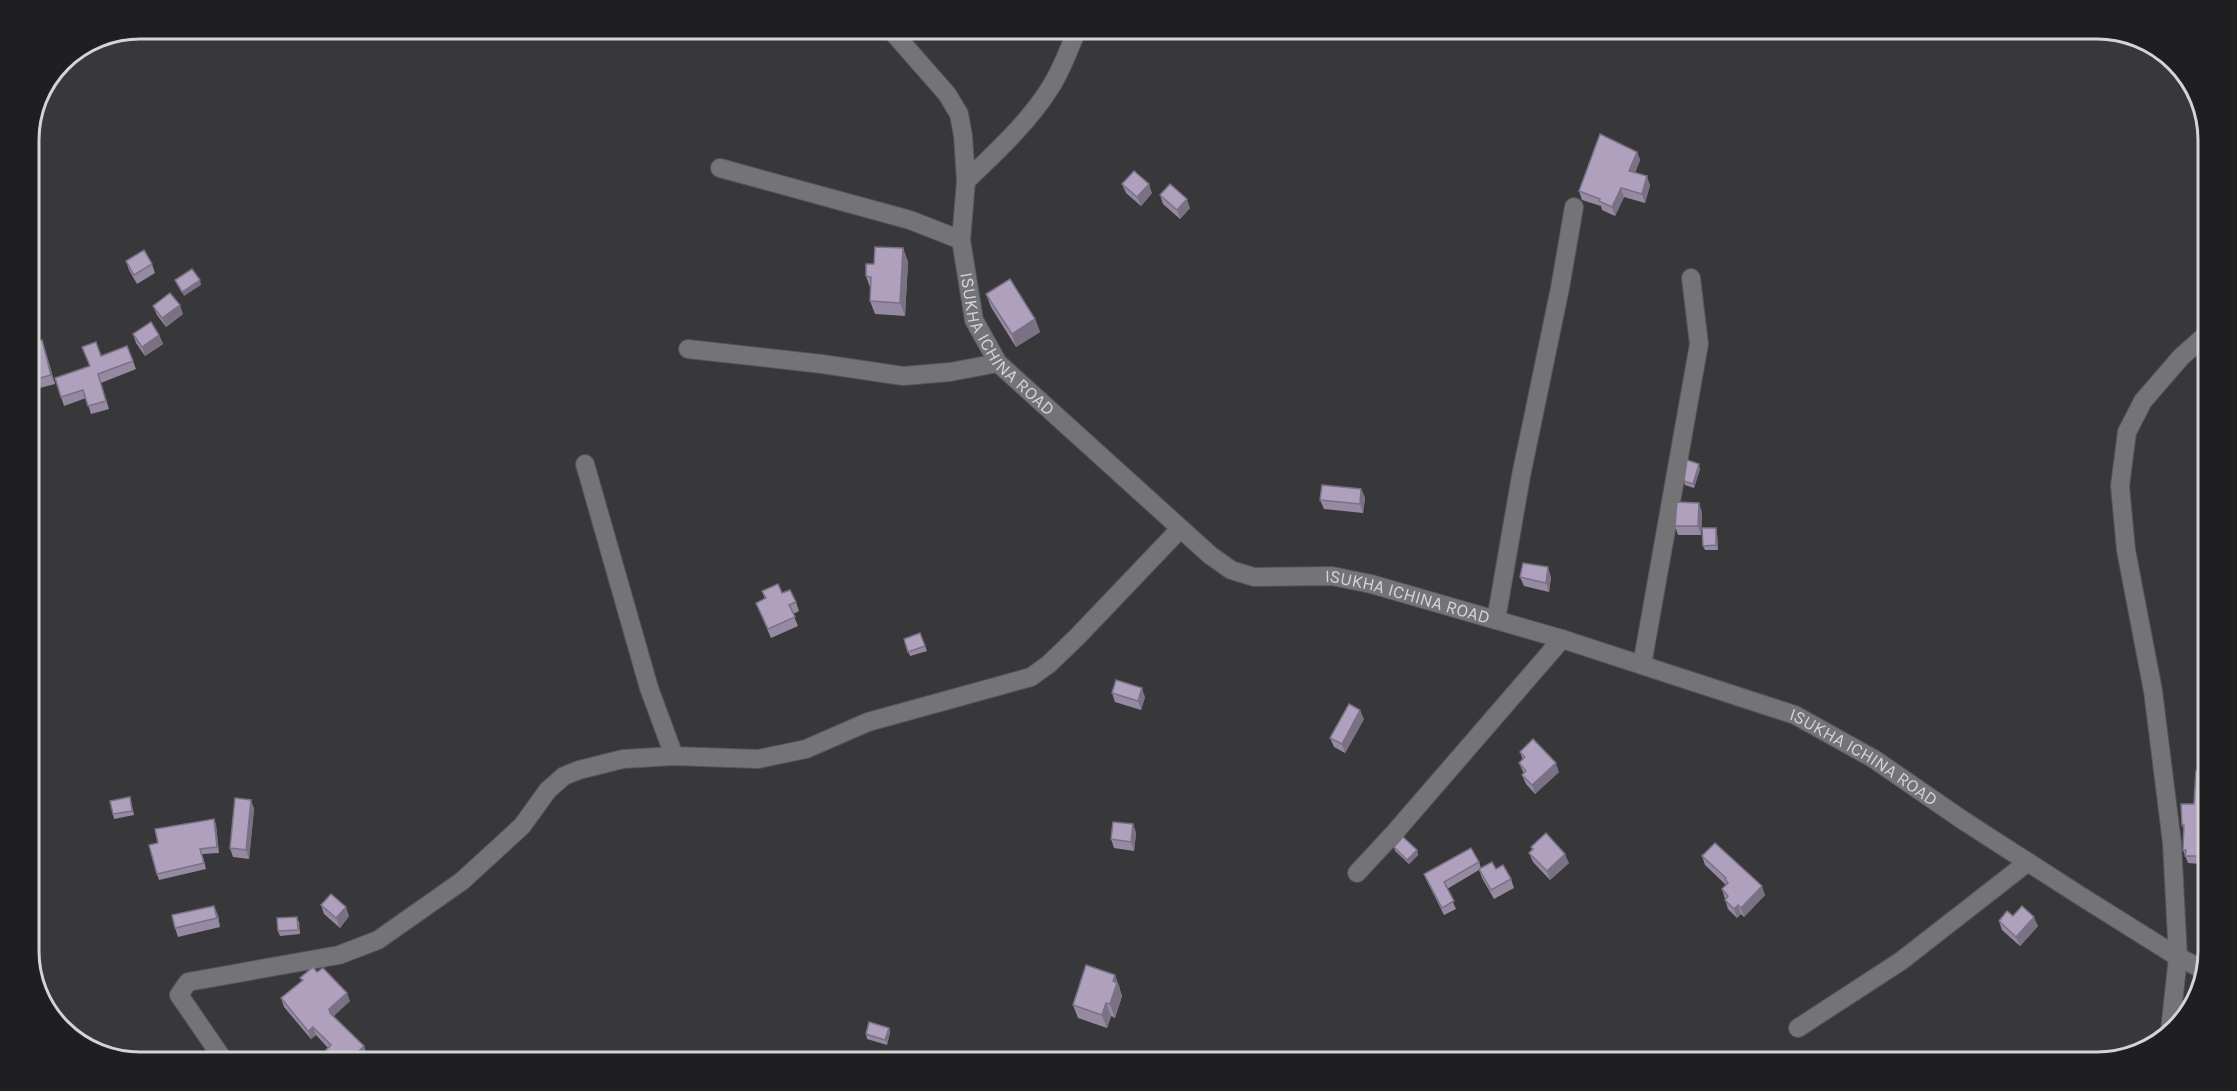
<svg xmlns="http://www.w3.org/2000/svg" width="2237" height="1091" font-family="Karla,sans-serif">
<rect width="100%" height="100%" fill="#38373a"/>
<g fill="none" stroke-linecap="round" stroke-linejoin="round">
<g stroke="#555457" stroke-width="20">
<g id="minor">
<path id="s1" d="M889,28L947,94L959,114L963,136L966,181L961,240L974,320L998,363L1210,555L1231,570L1254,577L1332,576L1371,584L1562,639L1795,715L1874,759L1964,821L2079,895L2178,957L2204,970"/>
<polyline points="720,168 910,220 961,240"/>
<path d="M966,181C996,152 1028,123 1050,88C1062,70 1069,48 1078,28"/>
<polyline points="688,349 822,364 903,376 950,372 998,363"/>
<polyline points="585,464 649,688 674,756"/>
<polyline points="1496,620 1521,476 1560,288 1574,207"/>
<polyline points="1642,665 1699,344 1691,278"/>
<polyline points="1357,873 1396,831 1562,639"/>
<polyline points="1798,1028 1901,961 2028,862"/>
<polyline points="2170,1031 2178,957 2172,843 2153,691 2126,550 2120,486 2127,432 2143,401 2181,357 2208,333"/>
<polyline points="225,1062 179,995 188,982 339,955 378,940 462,881 522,826 548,790 564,776 579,770 623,759 674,756 758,759 806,749 868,722 1031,677 1049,664 1077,637 1180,529"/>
</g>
</g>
<use href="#minor" stroke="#747376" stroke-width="18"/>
</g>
<g fill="#968aa3">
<polygon points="1637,152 1640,160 1635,173 1650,185 1645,203 1624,197 1615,216 1602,210 1601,206 1582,200 1579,191"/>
<polygon points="1122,184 1152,193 1141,206 1126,193"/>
<polygon points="1160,195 1190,208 1180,219 1163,204"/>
<polygon points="903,248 908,262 905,316 875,314 870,301 871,290 866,276 874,264"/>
<polygon points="126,261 152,264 155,273 137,284 129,270"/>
<polygon points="986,294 1035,319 1040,332 1016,347 991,307"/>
<polygon points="153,306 183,314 166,327 157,315"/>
<polygon points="133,334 159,335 163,344 145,356 136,343"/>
<polygon points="42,340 55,384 32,390 29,379 32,364"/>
<polygon points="127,346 136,369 101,383 109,409 91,414 86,398 64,406 55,378 89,366 101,356"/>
<polygon points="1700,469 1694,488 1685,485 1684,481"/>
<polygon points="1361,489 1365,498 1363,513 1324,509 1320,500"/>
<polygon points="1702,512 1701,535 1678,535 1675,526"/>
<polygon points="1717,533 1718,550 1705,550 1703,546"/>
<polygon points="1520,577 1551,577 1549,592 1524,586"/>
<polygon points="762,591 782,593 796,602 799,611 793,614 798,626 771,638 756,603 765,599"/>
<polygon points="920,633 927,651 910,656 904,639"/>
<polygon points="1112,693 1145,697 1141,710 1115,702"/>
<polygon points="1364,719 1345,753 1334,747 1330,738"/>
<polygon points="1520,752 1559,772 1535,794 1526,784 1522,775 1524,774 1519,763 1523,760"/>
<polygon points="2208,772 2208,838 2202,838 2201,864 2188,863 2183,850 2184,830 2182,825 2194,804"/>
<polygon points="130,797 134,815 114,819 113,814"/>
<polygon points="251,800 254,809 249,859 233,857 230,848"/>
<polygon points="214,819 216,825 219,853 202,854 206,869 159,880 157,874 158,843"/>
<polygon points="1133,824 1136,833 1134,851 1114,848 1111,839"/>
<polygon points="1394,847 1417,850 1418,855 1409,864 1395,851"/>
<polygon points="1531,847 1569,863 1550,880 1533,862 1529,853 1532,850"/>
<polygon points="1702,856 1765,895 1744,917 1741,914 1737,918 1728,909 1722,889 1726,885 1705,865"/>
<polygon points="1479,862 1481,868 1496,869 1511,879 1514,888 1494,899 1482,878 1479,870 1447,889 1456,909 1444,915 1427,881 1424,874"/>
<polygon points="321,905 349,916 340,928 324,914"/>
<polygon points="218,915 220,927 178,937 175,928"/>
<polygon points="2013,916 2038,926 2020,946 2002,930 1999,921"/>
<polygon points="299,921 300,934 280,936 278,931"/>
<polygon points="317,972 350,1001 333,1016 367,1054 359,1062 333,1062 329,1058 326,1050 328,1048 316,1035 311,1039 284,1007 281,998 302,981 300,978"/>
<polygon points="1120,988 1120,990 1122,996 1115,1018 1111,1016 1107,1028 1078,1018 1073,1005"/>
<polygon points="889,1028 890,1032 887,1045 867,1039 866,1034"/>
</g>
<g fill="#7a7185">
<polygon points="1637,152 1640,160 1632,180 1629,171"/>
<polygon points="1647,176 1650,185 1645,203 1642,194"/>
<polygon points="1149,184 1152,193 1141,206 1137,197"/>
<polygon points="1621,188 1624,197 1615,216 1612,207"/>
<polygon points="1187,199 1190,208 1180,219 1177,210"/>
<polygon points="903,248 908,262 905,316 900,303"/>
<polygon points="200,280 201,285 184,296 182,292"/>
<polygon points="180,305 183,314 166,327 162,318"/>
<polygon points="1035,319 1040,332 1016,347 1012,334"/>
<polygon points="159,335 163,344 145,356 142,347"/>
<polygon points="42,340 45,349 55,384 51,375"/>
<polygon points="1699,464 1700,469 1694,488 1693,484"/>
<polygon points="1361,489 1365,498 1363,513 1360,504"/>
<polygon points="1699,503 1702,512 1701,535 1698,526"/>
<polygon points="1716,528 1717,533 1718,550 1716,545"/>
<polygon points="1548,567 1551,577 1549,592 1546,583"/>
<polygon points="1142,688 1145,697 1141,710 1138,701"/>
<polygon points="1360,710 1364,719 1345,753 1342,744"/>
<polygon points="1556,763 1559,772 1535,794 1532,785"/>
<polygon points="251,800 254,809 249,859 246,850"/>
<polygon points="214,819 216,825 219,853 217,847"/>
<polygon points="2205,823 2208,830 2208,838 2206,831"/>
<polygon points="1133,824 1136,833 1134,851 1131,842"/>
<polygon points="2200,831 2202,838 2201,864 2199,856"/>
<polygon points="1417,850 1418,855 1409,864 1407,860"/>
<polygon points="1565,854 1569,863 1550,880 1547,871"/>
<polygon points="1762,886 1765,895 1744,917 1741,908"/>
<polygon points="1738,905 1741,914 1737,918 1734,909"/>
<polygon points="214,906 218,915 220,927 217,918"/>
<polygon points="346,907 349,916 340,928 336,918"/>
<polygon points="2034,917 2038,926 2020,946 2016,937"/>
<polygon points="1115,975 1120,988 1120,990 1122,996 1115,1018 1110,1004 1113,981"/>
<polygon points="347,993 350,1001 332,1018 329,1009"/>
<polygon points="1106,1003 1111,1016 1107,1028 1102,1015"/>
<polygon points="313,1027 316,1035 311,1039 308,1031"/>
<polygon points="889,1028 890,1032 887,1045 885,1040"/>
<polygon points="364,1046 367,1054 359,1062 348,1062"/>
</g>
<g fill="#afa1be" stroke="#7a7185" stroke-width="1.5">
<polygon points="1600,134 1637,152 1629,171 1647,176 1642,194 1621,188 1612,207 1599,201 1600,199 1579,191"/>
<polygon points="1134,171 1149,184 1137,197 1122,184"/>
<polygon points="1170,184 1187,199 1177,210 1160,195"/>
<polygon points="875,247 903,248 900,303 870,301 871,277 866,276 866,264 874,264"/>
<polygon points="144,250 152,264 134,275 126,261"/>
<polygon points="192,269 200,280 182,292 175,280"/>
<polygon points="1010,279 1035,319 1012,334 986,294"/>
<polygon points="170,293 180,305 162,318 153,306"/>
<polygon points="151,322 159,335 142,347 133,334"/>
<polygon points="42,340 51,375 29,381 29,365 32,364 29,352 29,344"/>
<polygon points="96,342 101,356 127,346 133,361 98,374 106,401 88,406 83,390 61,397 55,378 90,366 82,347"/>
<polygon points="1687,460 1699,464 1693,484 1684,481"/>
<polygon points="1322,485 1361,489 1360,504 1320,500"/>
<polygon points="1677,502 1699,503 1698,526 1675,526"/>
<polygon points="1702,528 1716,528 1716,545 1703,546"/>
<polygon points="1523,563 1548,567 1546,583 1520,577"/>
<polygon points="778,584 782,593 790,590 796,602 789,605 795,617 768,629 756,603 766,598 762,591"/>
<polygon points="920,633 925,646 908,652 904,639"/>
<polygon points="1116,680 1142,688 1138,701 1112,693"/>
<polygon points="1349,704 1360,710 1342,744 1330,738"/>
<polygon points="1533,739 1556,763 1532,785 1522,775 1526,771 1519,763 1525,757 1520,752"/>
<polygon points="2196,771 2208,772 2208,823 2205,823 2206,831 2200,831 2199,856 2185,856 2186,850 2183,850 2184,825 2182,825 2181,804 2194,804"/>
<polygon points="130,797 132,811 113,814 110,801"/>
<polygon points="235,798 251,800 246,850 230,848"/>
<polygon points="214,819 217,847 200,849 204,863 157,874 149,845 158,843 155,829"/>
<polygon points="1113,822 1133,824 1131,842 1111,839"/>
<polygon points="1546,833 1565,854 1547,871 1529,853 1533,849 1531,847"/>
<polygon points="1403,837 1417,850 1407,860 1394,847"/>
<polygon points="1715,843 1762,886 1741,908 1738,905 1734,909 1725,900 1728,896 1722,889 1728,883 1725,879 1726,878 1702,856"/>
<polygon points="1471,848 1479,862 1444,882 1454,901 1442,908 1424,874"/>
<polygon points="1492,862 1496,869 1503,865 1511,879 1491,890 1479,869"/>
<polygon points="331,894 346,907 336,918 321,905"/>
<polygon points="214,906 217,918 175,928 172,915"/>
<polygon points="2022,906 2034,917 2016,937 1999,921 2007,911 2013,916"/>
<polygon points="297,917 298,930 278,931 277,918"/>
<polygon points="1086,965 1115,975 1113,981 1117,983 1110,1004 1106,1003 1102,1015 1073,1005"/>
<polygon points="313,967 317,972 323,968 347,993 329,1009 330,1013 364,1046 348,1062 338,1062 326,1050 331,1045 313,1027 308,1031 281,998 303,980 300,978"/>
<polygon points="869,1022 889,1028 885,1040 866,1034"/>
</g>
<g text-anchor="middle" stroke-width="6" stroke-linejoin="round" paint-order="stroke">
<g font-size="18" fill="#d4d3d5" stroke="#1f1e20">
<text dy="6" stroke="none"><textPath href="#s1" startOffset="356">ISUKHA ICHINA ROAD</textPath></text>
<text dy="6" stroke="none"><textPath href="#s1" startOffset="860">ISUKHA ICHINA ROAD</textPath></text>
<text dy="6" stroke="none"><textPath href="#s1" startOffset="1346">ISUKHA ICHINA ROAD</textPath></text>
</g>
</g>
<path d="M0 0H2237V1091H0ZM140 39H2097A101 101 0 0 1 2198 140V951A101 101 0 0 1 2097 1052H140A101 101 0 0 1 39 951V140A101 101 0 0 1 140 39Z" fill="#1f1e20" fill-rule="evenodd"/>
<path fill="none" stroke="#d4d3d5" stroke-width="3" d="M140 39H2097A101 101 0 0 1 2198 140V951A101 101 0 0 1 2097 1052H140A101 101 0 0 1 39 951V140A101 101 0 0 1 140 39Z"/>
</svg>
